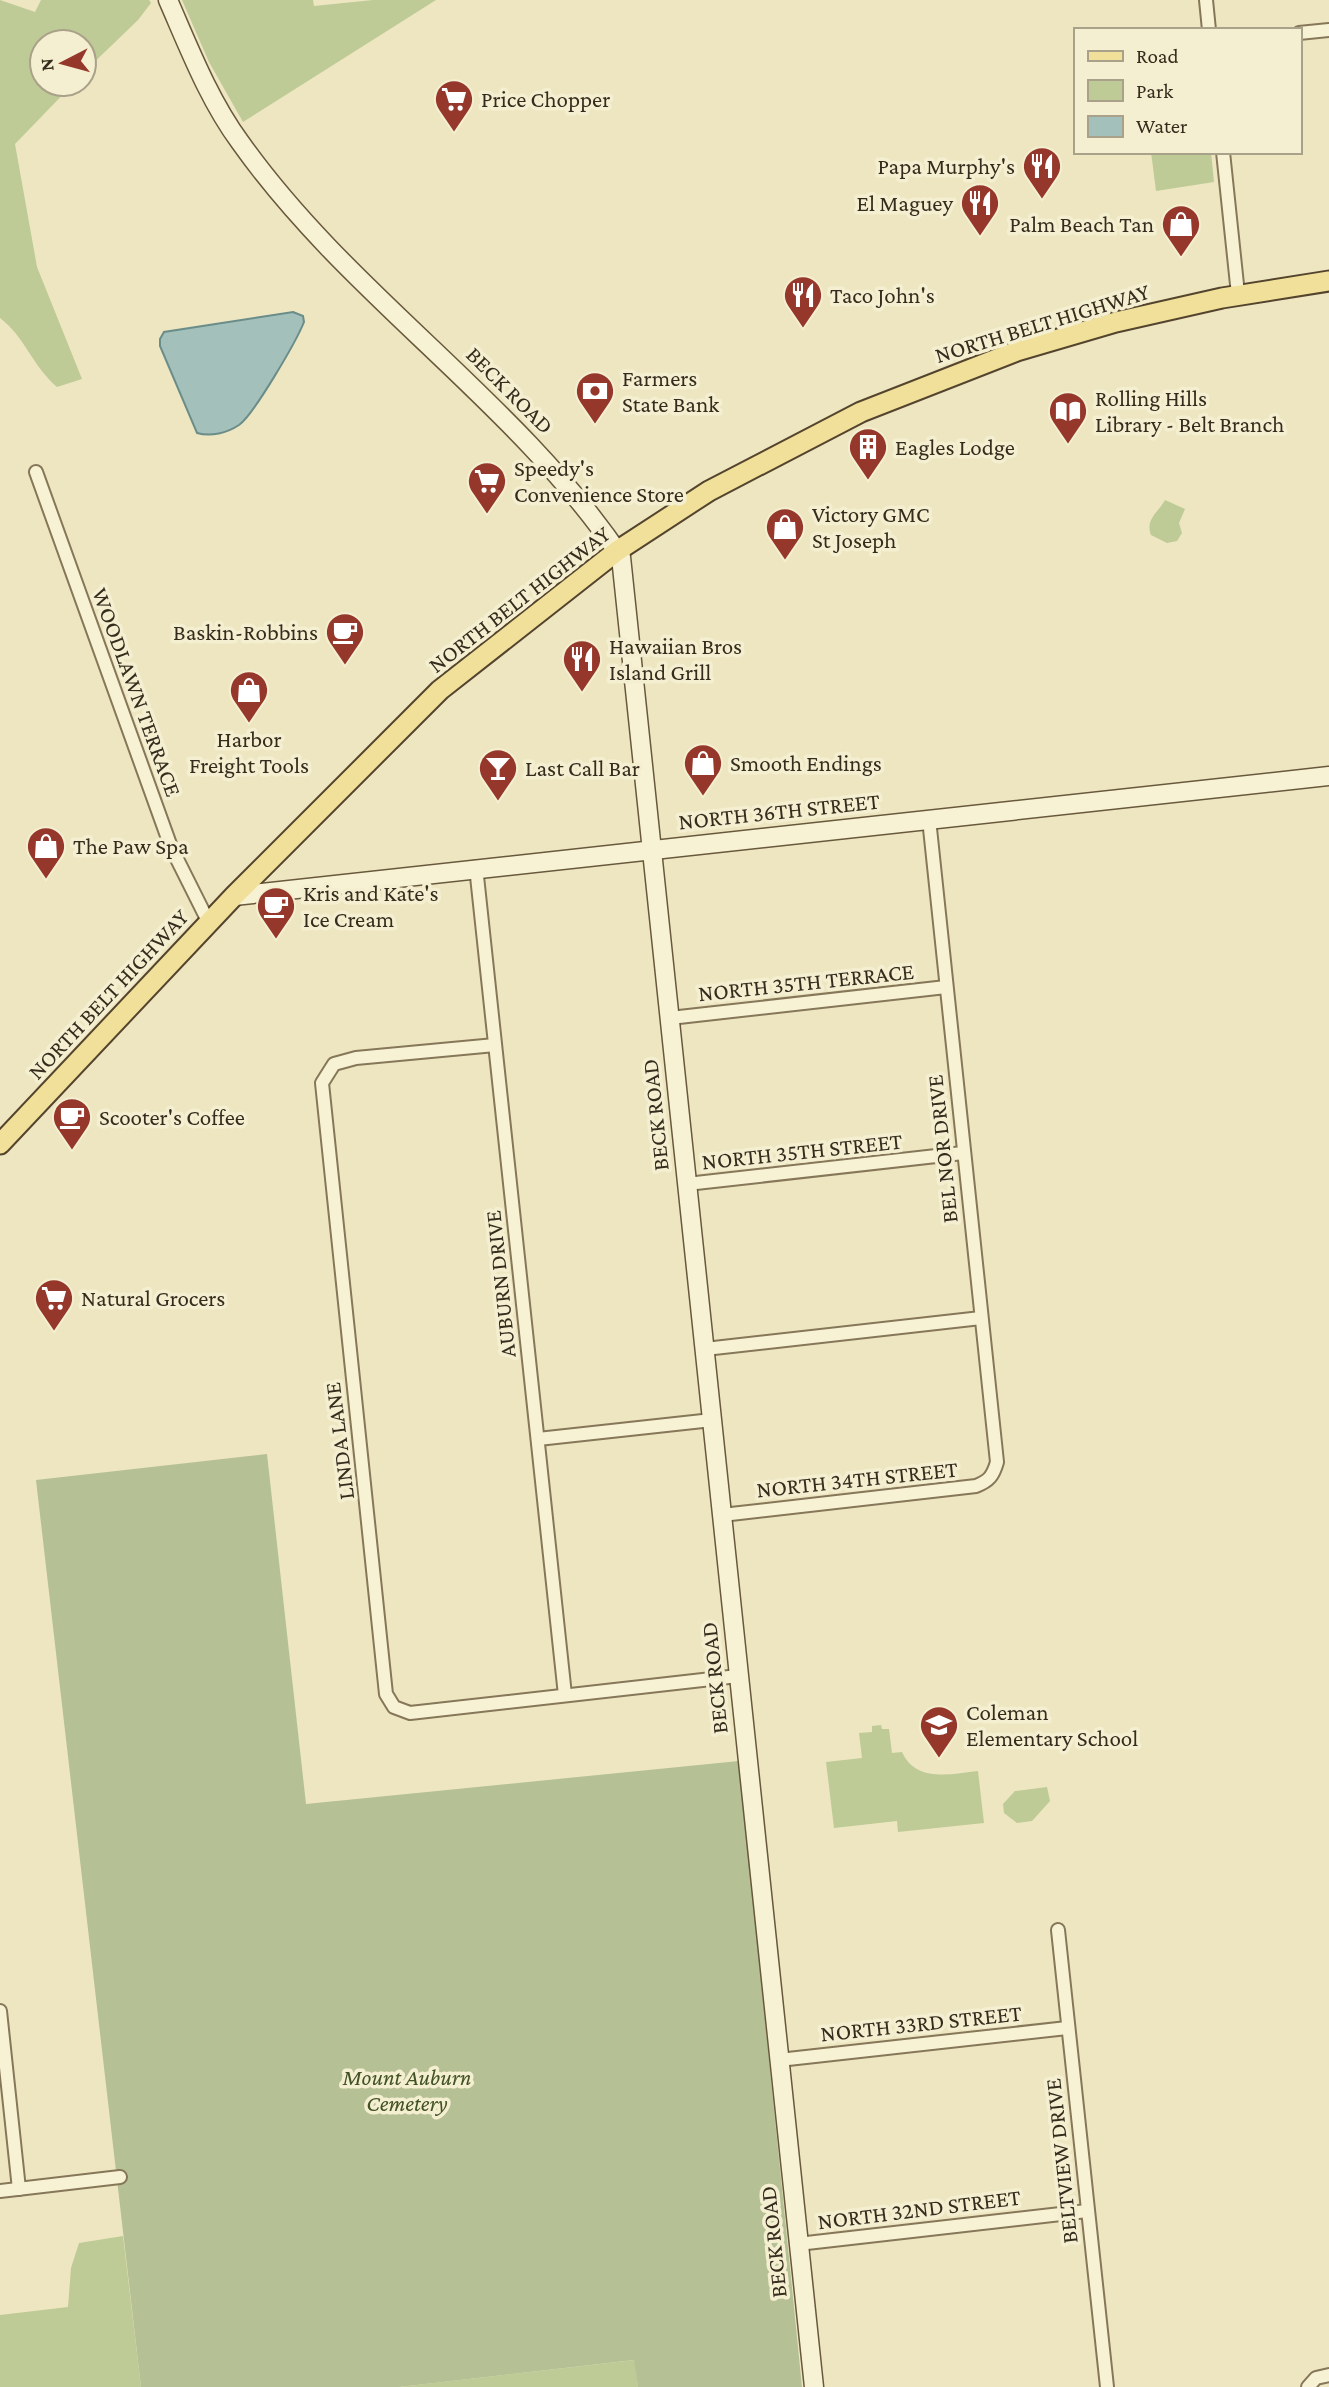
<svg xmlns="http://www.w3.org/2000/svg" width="1329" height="2387" font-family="'Crimson Pro',serif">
<rect width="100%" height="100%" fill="#ede6c1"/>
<g fill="#becb96">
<path d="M0,0L35,12L41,0H149L151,3L138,20L84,72V42H42V84H73L15,144L37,267L82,379L57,387C31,364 25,337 0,318Z"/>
<polygon points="182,0 313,0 314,6 373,0 436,0 243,122 209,62"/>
<polygon points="1151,152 1211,152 1214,182 1156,191"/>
<path d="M1165,500L1185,509L1179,523L1182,533L1177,541L1167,543L1151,535C1145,519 1158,513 1165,500Z"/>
<path d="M881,1725L882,1729H889L892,1753L902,1752C916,1783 951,1774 978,1771L984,1823L898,1832L897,1821L834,1828L826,1762L862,1758L859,1733L872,1732V1726Z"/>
<polygon points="1047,1787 1050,1801 1032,1821 1017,1823 1004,1813 1003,1804 1015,1791"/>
<polygon points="123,2236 141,2387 0,2387 0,2315 68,2307 71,2268 79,2243"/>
<polygon points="635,2360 638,2387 399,2387"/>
</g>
<polygon fill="#b5c095" points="267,1454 306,1804 739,1761 802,2387 638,2387 634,2360 399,2387 141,2387 36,1480"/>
<path fill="#a4c0bb" stroke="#6b8d89" stroke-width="2" d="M293,312L303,316L304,322C296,342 254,414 239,425C227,433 211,437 197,433L160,346V339L164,332Z"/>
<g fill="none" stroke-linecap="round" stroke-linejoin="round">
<g stroke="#867759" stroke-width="16">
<g id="street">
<polyline points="1206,0 1209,30"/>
<polyline points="1299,33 1329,30"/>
<polyline points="1223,152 1238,294"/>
<polyline points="36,472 171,847 209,923"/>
<polyline points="476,867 565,1695"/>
<polyline points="670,1018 946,987"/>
<polyline points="495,1045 356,1058 334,1064 322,1083 386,1694 394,1707 410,1713 738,1676"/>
<polyline points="687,1184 963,1153"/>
<polyline points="705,1349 981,1318"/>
<polyline points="538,1439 712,1420"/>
<path d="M722,1515L976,1486C989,1481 993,1476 997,1462L929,819"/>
<polyline points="1058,1930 1107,2387"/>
<polyline points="0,2011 19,2189"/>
<polyline points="779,2060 1067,2028"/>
<polyline points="0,2191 120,2177"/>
<polyline points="798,2244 1087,2211"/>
<polyline points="1308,2387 1316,2378 1329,2375"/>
</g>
</g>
<g stroke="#68583c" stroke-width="21">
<g id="secondary">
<path d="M168,0C189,48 209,100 240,142C349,296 515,400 621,557L814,2387"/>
<polyline points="234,896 1329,776"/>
</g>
</g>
<g stroke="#54442d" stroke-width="23">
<polyline id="primary" points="0,1144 234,896 440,690 617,551 709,491 861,412 1017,351 1116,322 1222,298 1329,281"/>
</g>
<use href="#street" stroke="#f8f2d4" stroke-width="12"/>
<use href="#secondary" stroke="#f8f2d4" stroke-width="18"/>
<use href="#primary" stroke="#f0e099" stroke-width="19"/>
</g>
<defs>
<g id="supermarket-pin" transform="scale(2.0125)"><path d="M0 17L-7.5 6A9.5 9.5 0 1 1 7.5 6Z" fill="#95372a" stroke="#f5efd1"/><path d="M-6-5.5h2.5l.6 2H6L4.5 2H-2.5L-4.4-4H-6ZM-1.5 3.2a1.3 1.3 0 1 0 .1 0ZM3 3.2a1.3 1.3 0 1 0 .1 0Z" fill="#fff"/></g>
<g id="restaurant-pin" transform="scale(2.0125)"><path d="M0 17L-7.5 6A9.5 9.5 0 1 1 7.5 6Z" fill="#95372a" stroke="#f5efd1"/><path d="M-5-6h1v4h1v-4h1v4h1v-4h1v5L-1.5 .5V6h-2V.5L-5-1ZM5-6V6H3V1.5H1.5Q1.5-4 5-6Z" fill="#fff"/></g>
<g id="shop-pin" transform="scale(2.0125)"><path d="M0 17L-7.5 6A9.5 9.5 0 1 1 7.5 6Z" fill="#95372a" stroke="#f5efd1"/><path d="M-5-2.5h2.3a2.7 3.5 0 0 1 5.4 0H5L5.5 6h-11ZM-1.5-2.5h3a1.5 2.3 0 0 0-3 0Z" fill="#fff"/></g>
<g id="bank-pin" transform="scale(2.0125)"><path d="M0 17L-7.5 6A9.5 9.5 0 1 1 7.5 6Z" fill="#95372a" stroke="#f5efd1"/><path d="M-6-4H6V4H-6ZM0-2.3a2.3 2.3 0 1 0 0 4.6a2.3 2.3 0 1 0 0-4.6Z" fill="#fff"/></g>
<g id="library-pin" transform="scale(2.0125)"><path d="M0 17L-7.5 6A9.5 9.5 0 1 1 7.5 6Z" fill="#95372a" stroke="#f5efd1"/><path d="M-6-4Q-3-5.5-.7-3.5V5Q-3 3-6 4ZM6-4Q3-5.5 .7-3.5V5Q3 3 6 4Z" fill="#fff"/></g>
<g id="building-pin" transform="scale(2.0125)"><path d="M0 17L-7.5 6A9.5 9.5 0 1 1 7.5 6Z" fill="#95372a" stroke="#f5efd1"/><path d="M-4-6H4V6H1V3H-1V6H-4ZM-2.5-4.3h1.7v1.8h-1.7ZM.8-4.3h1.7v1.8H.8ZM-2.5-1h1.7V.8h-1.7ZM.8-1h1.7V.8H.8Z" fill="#fff"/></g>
<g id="cafe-pin" transform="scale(2.0125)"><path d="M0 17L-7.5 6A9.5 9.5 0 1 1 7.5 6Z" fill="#95372a" stroke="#f5efd1"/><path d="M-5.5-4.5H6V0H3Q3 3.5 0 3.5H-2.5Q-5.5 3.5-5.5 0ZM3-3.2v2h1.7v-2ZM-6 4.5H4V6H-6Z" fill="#fff"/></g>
<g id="bar-pin" transform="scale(2.0125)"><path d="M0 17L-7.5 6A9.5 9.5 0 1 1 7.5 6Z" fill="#95372a" stroke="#f5efd1"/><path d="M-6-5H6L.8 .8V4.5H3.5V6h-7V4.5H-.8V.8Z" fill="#fff"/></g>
<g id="school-pin" transform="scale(2.0125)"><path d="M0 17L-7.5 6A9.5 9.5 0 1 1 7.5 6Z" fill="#95372a" stroke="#f5efd1"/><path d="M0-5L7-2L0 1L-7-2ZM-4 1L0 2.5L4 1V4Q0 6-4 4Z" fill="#fff"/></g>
</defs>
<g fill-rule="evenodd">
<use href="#supermarket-pin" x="454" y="99"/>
<use href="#restaurant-pin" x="1042" y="166"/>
<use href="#restaurant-pin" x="980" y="203"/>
<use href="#shop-pin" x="1181" y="224"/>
<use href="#restaurant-pin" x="803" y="295"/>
<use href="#bank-pin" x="595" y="391"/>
<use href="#library-pin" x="1068" y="411"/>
<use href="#building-pin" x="868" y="447"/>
<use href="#supermarket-pin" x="487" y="481"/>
<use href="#shop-pin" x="785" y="527"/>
<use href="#cafe-pin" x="345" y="632"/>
<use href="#restaurant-pin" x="582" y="659"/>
<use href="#shop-pin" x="249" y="690"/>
<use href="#shop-pin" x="703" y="763"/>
<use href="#bar-pin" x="498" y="768"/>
<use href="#shop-pin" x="46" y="846"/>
<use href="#cafe-pin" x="276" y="906"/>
<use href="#cafe-pin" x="72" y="1117"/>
<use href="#supermarket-pin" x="54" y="1298"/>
<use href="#school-pin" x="939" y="1725"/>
</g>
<g text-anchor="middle" stroke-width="7" stroke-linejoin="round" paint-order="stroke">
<g font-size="23" fill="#362c1d" stroke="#f5efd1" text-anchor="start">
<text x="481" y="107">Price Chopper</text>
<text x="1015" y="174" text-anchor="end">Papa Murphy's</text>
<text x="953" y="211" text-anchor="end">El Maguey</text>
<text x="1154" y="232" text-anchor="end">Palm Beach Tan</text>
<text x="830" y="303">Taco John's</text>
<text x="622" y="386">Farmers<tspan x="622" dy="26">State Bank</tspan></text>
<text x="1095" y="406">Rolling Hills<tspan x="1095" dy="26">Library - Belt Branch</tspan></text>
<text x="895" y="455">Eagles Lodge</text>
<text x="514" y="476">Speedy's<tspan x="514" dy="26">Convenience Store</tspan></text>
<text x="812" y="522">Victory GMC<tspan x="812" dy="26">St Joseph</tspan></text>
<text x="318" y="640" text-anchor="end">Baskin-Robbins</text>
<text x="609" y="654">Hawaiian Bros<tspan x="609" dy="26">Island Grill</tspan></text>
<text x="249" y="747" text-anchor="middle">Harbor<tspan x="249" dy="26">Freight Tools</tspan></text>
<text x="730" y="771">Smooth Endings</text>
<text x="525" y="776">Last Call Bar</text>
<text x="73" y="854">The Paw Spa</text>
<text x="303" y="901">Kris and Kate's<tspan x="303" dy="26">Ice Cream</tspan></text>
<text x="99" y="1125">Scooter's Coffee</text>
<text x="81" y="1306">Natural Grocers</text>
<text x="966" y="1720">Coleman<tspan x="966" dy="26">Elementary School</tspan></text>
</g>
<g font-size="23" fill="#362c1d" stroke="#f5efd1">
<text transform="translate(1042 323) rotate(-17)" y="8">NORTH BELT HIGHWAY</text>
<text transform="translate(510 390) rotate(45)" y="8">BECK ROAD</text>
<text transform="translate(519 599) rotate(-38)" y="8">NORTH BELT HIGHWAY</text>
<text transform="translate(137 692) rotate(70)" y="8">WOODLAWN TERRACE</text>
<text transform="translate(779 811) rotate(-6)" y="8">NORTH 36TH STREET</text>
<text transform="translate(806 982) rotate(-6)" y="8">NORTH 35TH TERRACE</text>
<text transform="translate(108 994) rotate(-47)" y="8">NORTH BELT HIGHWAY</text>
<text transform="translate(655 1115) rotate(-96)" y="8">BECK ROAD</text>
<text transform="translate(942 1149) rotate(-96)" y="8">BEL NOR DRIVE</text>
<text transform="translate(802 1151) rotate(-6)" y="8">NORTH 35TH STREET</text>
<text transform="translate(500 1284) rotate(-96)" y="8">AUBURN DRIVE</text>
<text transform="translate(339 1441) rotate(-97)" y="8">LINDA LANE</text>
<text transform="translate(857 1479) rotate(-6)" y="8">NORTH 34TH STREET</text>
<text transform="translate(714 1678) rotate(-96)" y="8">BECK ROAD</text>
<text transform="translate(921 2023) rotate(-6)" y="8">NORTH 33RD STREET</text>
<text transform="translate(1061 2161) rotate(-96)" y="8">BELTVIEW DRIVE</text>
<text transform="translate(919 2209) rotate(-7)" y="8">NORTH 32ND STREET</text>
<text transform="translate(773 2242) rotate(-96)" y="8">BECK ROAD</text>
</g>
<g font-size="23" font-style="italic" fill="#415224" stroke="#f5efd1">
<text x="407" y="2085">Mount Auburn<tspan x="407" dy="26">Cemetery</tspan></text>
</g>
</g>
<rect x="1074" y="28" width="228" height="126" fill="#f5efd1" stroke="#a9a189" stroke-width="2"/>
<rect x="1088" y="51" width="35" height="10" fill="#f0e099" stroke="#a9a189" stroke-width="2"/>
<text x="1136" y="63" font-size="21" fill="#362c1d">Road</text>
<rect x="1088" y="80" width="35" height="21" fill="#becb96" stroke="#a9a189" stroke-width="2"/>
<text x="1136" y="98" font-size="21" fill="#362c1d">Park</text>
<rect x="1088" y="116" width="35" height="21" fill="#a4c0bb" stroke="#a9a189" stroke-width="2"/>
<text x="1136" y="133" font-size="21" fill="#362c1d">Water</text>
<g transform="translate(63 63) rotate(264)"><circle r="33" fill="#f5efd1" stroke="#a9a189" stroke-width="2"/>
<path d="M0-5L12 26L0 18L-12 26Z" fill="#95372a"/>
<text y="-10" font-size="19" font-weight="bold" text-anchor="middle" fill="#362c1d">N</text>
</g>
</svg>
